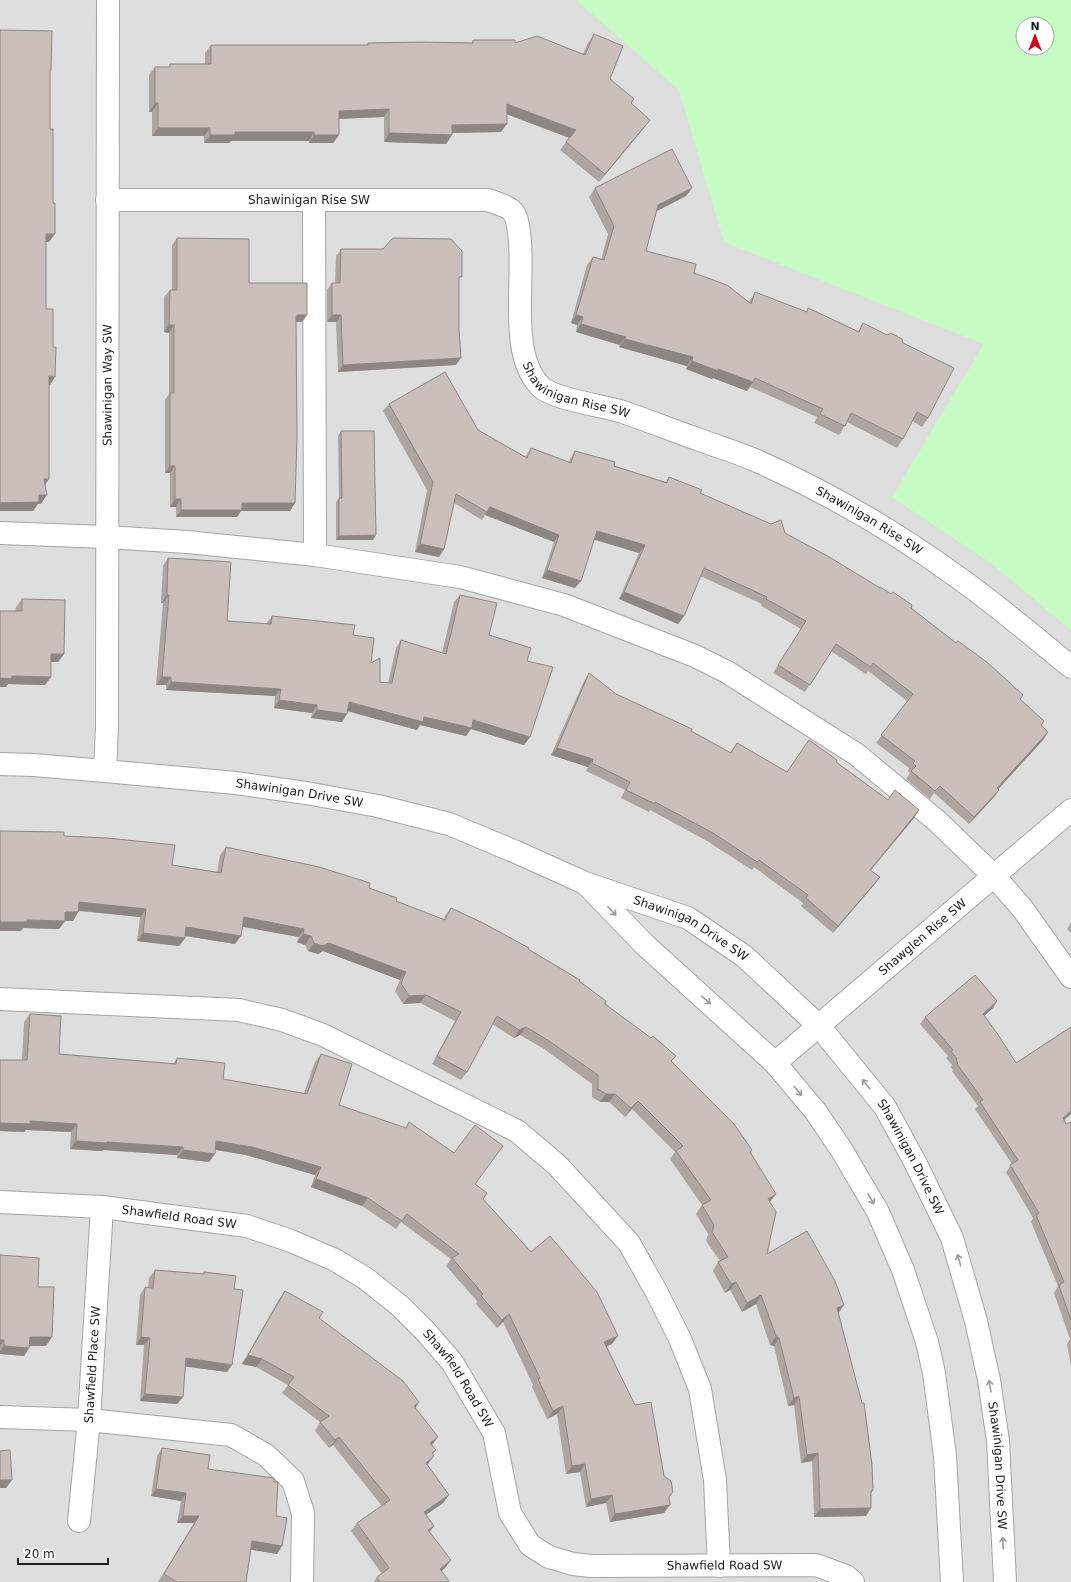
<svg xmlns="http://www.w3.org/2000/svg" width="1071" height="1582" font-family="'DejaVu Sans',sans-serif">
<rect width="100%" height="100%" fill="#f2ede7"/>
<path fill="#dfdede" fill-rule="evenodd" d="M0,0H1071V1582H0ZM1023,24H1047V48H1023Z"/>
<path fill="#c6fcc4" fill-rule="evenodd" d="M576,0H1071V630L991,563L892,497L984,344L724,242L679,90ZM1023,24H1047V48H1023Z"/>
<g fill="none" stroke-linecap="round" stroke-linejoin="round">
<g stroke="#a5a5a5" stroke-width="24">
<g id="minor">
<path id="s1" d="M107,200H488C496,203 505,205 511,210C517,215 518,225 519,233C526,277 507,354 541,387C553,399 604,406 623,412C649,421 674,431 700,440C719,447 739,453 757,461C827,492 894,531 956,576C996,604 1033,636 1071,667"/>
<polyline points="314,200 315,555"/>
<polyline points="0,533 106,537 187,542 315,555 460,577 564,605 695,656 727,672 856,754 937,821 994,876 1022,908 1071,977"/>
<path id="s2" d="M0,764L33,765L105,771L236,783L306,793L378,806L449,824L516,852L585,883L688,918L744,956L819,1026L885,1107L915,1162L952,1238L976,1321L989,1380L998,1441L1005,1582"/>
<path id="s3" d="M105,771L107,726L108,0"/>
<polyline points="587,885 644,944 775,1063 816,1112 841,1149 878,1212 903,1270 927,1342 934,1373 945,1456 952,1582"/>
<polyline points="0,999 239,1010 282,1020 323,1035 517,1131 557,1165 629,1243 656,1291 680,1339 700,1389 715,1480 719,1566"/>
<path id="s4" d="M775,1063L1071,810"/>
<path id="s5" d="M0,1202L102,1207L247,1226L291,1241L335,1260L365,1278L400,1306L425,1331L452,1362L494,1433L510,1513L530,1545L549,1557L573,1564L591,1566L816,1565L846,1576L853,1582"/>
<polyline points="0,1417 89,1420 231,1435 266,1455 293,1481 303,1513 302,1582"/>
<path id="s6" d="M79,1521L89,1420L102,1207"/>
</g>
</g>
<use href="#minor" stroke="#fff" stroke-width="22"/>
</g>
<g fill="#aea4a0">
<polygon points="594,34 610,79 631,104 644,128 599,182 560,150 569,138 507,114 501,132 452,133 452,135 446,144 384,142 384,117 339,119 339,135 333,143 309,143 309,141 231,141 229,143 204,143 204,136 152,136 152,112 149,112 149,75 155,67 169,67 170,64 205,64 205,53 211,45 367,45 368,43 472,43 473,40 515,43 583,54 588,43"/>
<polygon points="595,188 692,188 686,196 657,211 646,251 694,273 749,302 755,292 806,312 808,308 858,331 863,323 928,418 922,427 912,421 903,439 897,448 847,422 845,426 839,435 814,423 817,417 750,387 747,391 713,378 712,379 686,369 687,366 619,347 620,345 576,332 577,325 571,323 587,265 593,257 601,260 608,234 589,197"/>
<polygon points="177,238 249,283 307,315 302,322 296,322 295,503 290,511 241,511 237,517 176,517 176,507 170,507 170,473 165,473 165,400 169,394 169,333 164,332 164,297 170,290 172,290 172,245"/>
<polygon points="341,249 459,281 459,330 456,365 338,372 336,322 327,322 327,290 332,283 335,283 336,256"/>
<polygon points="389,404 478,430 525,457 531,448 569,462 570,459 575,451 614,466 666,482 669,477 700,493 785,533 911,608 1020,699 1044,721 1041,726 1048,732 1043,740 998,789 999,790 994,797 969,824 934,793 930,799 906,779 910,773 908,771 909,768 876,743 907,701 868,671 866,674 831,651 805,692 773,673 801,629 761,606 762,604 700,576 684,616 678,624 619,599 639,553 594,539 575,588 542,578 554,542 485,515 482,520 454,503 444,549 439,557 415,552 427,490 383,411"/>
<polygon points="341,431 373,540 336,540 336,502 339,498 338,436"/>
<polygon points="168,558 227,621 266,624 272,616 353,635 371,663 380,682 388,683 396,648 401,640 442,653 454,602 460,595 489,635 527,661 530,737 524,745 471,729 466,736 420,725 417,730 348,711 342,722 311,718 312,713 274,708 275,696 166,690 166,685 156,685 163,603 161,603 163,566"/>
<polygon points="22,599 64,654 58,662 51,662 45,685 8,684 6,687 16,607"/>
<polygon points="589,673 616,694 691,731 730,753 737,743 787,772 836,762 888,800 919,810 914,818 871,870 880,877 874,885 833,933 801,906 803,903 754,867 752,870 707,841 650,810 649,812 621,798 625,790 586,771 588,767 551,755 584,681"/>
<polygon points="64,836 172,865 217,872 220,855 226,847 369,888 396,901 444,920 445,916 451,908 528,949 579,981 672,1062 752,1150 751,1153 770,1202 767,1254 838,1313 873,1490 871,1494 866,1516 814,1517 812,1461 801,1463 794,1405 788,1406 774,1346 770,1345 756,1304 742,1312 730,1290 725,1293 713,1271 718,1262 720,1261 706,1241 708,1234 696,1214 702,1205 670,1159 675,1152 632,1109 625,1117 609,1102 600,1102 592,1097 592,1084 544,1049 520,1035 514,1038 492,1024 467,1072 461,1080 432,1064 455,1021 420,1003 403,1004 395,991 400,980 323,951 318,954 308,951 305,945 297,942 299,937 243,926 235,944 185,936 185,938 179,946 137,941 140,917 79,911 73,921 65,921 59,929 23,928 21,931 0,931"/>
<polygon points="1071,923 1071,933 1067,929"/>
<polygon points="993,1008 984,1016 1016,1063 1071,1027 1071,1114 1064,1120 1066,1124 1071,1122 1071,1366 1067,1344 1070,1339 1054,1293 1058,1286 1031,1222 1033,1218 1006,1172 1012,1164 975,1109 978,1106 952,1071 953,1070 951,1067 952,1065 946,1058 948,1056 920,1024 925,1017"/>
<polygon points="30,1014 59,1054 173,1064 177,1058 223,1079 304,1093 315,1062 321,1054 339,1105 475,1184 487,1193 483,1199 612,1344 607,1346 664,1476 669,1498 664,1513 610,1522 606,1503 586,1507 580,1472 566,1474 557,1414 547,1419 532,1387 533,1385 503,1322 497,1328 476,1304 477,1301 446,1266 451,1259 401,1222 396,1229 362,1206 311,1187 315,1175 246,1155 215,1150 209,1162 177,1158 177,1155 103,1150 102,1151 70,1149 71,1132 26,1130 24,1132 0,1131 0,1060 22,1060 24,1022"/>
<polygon points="0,1255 38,1287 46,1346 30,1346 24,1356 0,1354"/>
<polygon points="155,1270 203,1274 204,1272 234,1289 227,1372 185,1366 183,1397 177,1404 140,1401 144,1345 136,1345 140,1295 145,1287 148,1287 149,1278"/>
<polygon points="285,1291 419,1402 415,1408 432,1445 436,1450 433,1454 428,1464 427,1465 449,1495 443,1503 426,1515 429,1532 445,1568 441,1571 449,1581 448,1582 374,1582 377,1577 382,1574 351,1531 357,1523 382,1506 333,1445 329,1448 315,1431 320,1422 282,1393 288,1385 256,1367 242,1364 279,1299"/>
<polygon points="162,1448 208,1469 274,1482 276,1516 277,1554 251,1549 246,1582 158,1582 194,1523 177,1523 181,1501 151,1496 157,1456"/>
</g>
<g fill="#8d8682">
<polygon points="155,103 158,103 152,112 149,112"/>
<polygon points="507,104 576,130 570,138 501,112"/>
<polygon points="389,109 384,117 333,119 339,111"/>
<polygon points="650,120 644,128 599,182 605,174"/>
<polygon points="507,124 501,132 446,133 452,125"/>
<polygon points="158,128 210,128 204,136 152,136"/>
<polygon points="235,132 314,132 309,141 231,141 229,143 204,143 210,135"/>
<polygon points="389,133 452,135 446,144 384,142"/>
<polygon points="314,135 339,135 333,143 309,143"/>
<polygon points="692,188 686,196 653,213 658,205"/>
<polygon points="46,234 55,234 49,242 40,242"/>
<polygon points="297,315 307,315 302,322 292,322"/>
<polygon points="332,315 341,315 336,322 327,322"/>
<polygon points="576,315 583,317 577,325 571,323"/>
<polygon points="581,324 626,337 620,345 576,332"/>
<polygon points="169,325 174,325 169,333 164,332"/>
<polygon points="625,339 693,357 687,366 619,347"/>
<polygon points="461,358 456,365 338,372 343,365"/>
<polygon points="692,361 718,369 753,382 747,391 713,378 712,379 686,369"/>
<polygon points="49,376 55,377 50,385 43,385"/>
<polygon points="170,466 175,466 170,473 165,473"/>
<polygon points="44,479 49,479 43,488"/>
<polygon points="39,495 47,495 41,504 38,504 33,511 0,511 0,503"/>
<polygon points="175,499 181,499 176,507 170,507"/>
<polygon points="242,503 295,503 290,511 241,511 237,517 176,517 181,510"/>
<polygon points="490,507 559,535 554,542 485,515"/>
<polygon points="597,531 645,545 639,553 592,539"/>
<polygon points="376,535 373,540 336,540 339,536"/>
<polygon points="420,544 444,549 439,557 415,552"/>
<polygon points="547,570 581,581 575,588 542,578"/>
<polygon points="624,592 684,616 678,624 619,599"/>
<polygon points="167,595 169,595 163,603 161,603"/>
<polygon points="51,654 64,654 58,662 45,662"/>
<polygon points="12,676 51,677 45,685 8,684 6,687 0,687 0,678"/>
<polygon points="162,677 171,677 166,685 156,685"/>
<polygon points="171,682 281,689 275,696 166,690"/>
<polygon points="279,700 317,705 312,713 274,708"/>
<polygon points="349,702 424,717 473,720 530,737 524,745 471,729 466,736 420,725 417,730 343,710"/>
<polygon points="317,710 347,714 342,722 311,718"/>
<polygon points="1048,732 1043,740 992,796 997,788"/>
<polygon points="557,748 593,759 588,767 551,755"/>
<polygon points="999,790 994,797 969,824 974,817"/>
<polygon points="919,810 914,818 865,877 870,870"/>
<polygon points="880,877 874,885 833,933 838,926"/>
<polygon points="79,902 146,909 140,917 73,910"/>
<polygon points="65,912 78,912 73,921 65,921 59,929 23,928 21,931 0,931 0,922 27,920"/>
<polygon points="244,917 304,929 299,937 238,926"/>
<polygon points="186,927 241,936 235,944 180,935"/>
<polygon points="143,933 185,938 179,946 137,941"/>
<polygon points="303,934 311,936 305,945 297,942"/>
<polygon points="314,943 329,943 406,972 400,980 323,951 318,954 308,951"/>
<polygon points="426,995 420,1003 403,1004 409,996"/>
<polygon points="997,1001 993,1008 978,1021 983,1014"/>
<polygon points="526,1027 520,1035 514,1038 519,1030"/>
<polygon points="606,1094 615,1094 609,1102 600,1102"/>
<polygon points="638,1101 632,1109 625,1117 631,1108"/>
<polygon points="1071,1111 1071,1114 1058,1125 1063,1118"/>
<polygon points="30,1121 77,1124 71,1132 26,1130 24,1132 0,1131 0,1123"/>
<polygon points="76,1141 107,1142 183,1147 177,1155 103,1150 102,1151 70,1149"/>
<polygon points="216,1141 252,1147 321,1167 315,1175 246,1155 211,1149"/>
<polygon points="183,1150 215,1154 209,1162 177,1158"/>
<polygon points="316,1179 368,1198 362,1206 311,1187"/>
<polygon points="776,1194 770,1202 762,1207 768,1199"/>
<polygon points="736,1282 730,1290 725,1293 731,1284"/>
<polygon points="761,1295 756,1304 742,1312 747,1303"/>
<polygon points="844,1305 838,1314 837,1308"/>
<polygon points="509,1314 503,1322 497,1328 502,1320"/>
<polygon points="618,1336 612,1344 599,1350 604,1342"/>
<polygon points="776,1336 779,1338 774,1346 770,1345"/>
<polygon points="30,1337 52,1337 46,1346 24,1346"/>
<polygon points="141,1337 150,1338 144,1345 136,1345"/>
<polygon points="0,1340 4,1340 0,1346"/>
<polygon points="4,1346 29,1348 24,1356 0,1354 0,1351"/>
<polygon points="248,1355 262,1359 256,1367 242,1364"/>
<polygon points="186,1358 232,1365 227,1372 181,1366"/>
<polygon points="145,1394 183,1397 177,1404 140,1401"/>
<polygon points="799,1396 794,1405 788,1406 794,1398"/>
<polygon points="419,1402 414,1410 414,1406"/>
<polygon points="563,1406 557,1414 547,1419 553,1411"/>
<polygon points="339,1437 333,1445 329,1448 335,1440"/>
<polygon points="438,1437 432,1445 430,1443"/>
<polygon points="818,1453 812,1461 801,1463 807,1455"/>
<polygon points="434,1456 428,1464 420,1471 426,1463"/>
<polygon points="585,1464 580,1472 566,1474 572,1466"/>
<polygon points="0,1480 12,1480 6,1488 0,1488"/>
<polygon points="156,1489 186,1493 181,1501 151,1496"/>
<polygon points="449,1495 443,1503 418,1520 424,1512"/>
<polygon points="612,1495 606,1503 586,1507 591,1499"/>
<polygon points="670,1505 664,1513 610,1522 615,1514"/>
<polygon points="871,1508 866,1516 814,1517 820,1509"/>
<polygon points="183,1516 199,1516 194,1523 177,1523"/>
<polygon points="434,1526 428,1534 428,1530"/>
<polygon points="252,1541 282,1546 277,1554 247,1549"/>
<polygon points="451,1560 445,1568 434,1578 440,1569"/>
</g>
<g fill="#cabfba" stroke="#8d8682">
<polygon points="0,30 52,31 51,70 50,70 50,129 53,129 53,203 55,203 55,234 46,234 46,309 53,309 53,347 56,347 55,377 49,376 49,479 44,479 47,495 39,495 39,502 0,503"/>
<polygon points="594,34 623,46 610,79 634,99 631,103 650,120 605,174 566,142 576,130 507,104 507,124 452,125 452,135 389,133 389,109 339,111 339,135 314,135 314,132 235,132 235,135 210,135 210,128 158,128 158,103 155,103 155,67 170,67 170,64 211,64 211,45 368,45 368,43 422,42 473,43 473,40 515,40 515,43 537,36 585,55"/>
<polygon points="672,149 692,188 658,205 646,251 696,264 694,273 727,285 751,304 755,292 807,312 808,308 859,332 863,323 887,335 891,333 902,339 903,343 954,368 928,418 917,412 903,439 851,413 845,426 820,414 823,409 755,378 753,382 718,369 718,371 692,361 693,357 625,339 626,337 581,324 583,317 576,315 593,257 604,260 614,226 595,188"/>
<polygon points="177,238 249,239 249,283 307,283 307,315 297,315 296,317 297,437 295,503 242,503 242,510 181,510 181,499 175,499 175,466 170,466 170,393 174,393 174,325 169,325 170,290 177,290"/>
<polygon points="393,238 451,239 462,251 462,277 459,277 459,330 461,358 343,365 341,315 332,315 332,283 340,283 341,249 383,249"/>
<polygon points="445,372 478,430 527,458 531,448 571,463 575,451 615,462 614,466 667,483 669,477 702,490 700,493 771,524 781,520 785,533 831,558 880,588 880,587 891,594 893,592 912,605 911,608 956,643 958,641 988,663 1023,695 1020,699 1044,721 1041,725 1048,732 997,788 999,790 974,817 940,786 935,791 911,771 916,766 913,763 915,761 881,735 913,694 873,663 871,667 836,644 810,685 778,665 806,621 766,599 767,597 704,568 684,616 624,592 645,545 597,531 581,581 547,570 559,535 490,507 487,512 456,494 444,549 420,544 433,482 389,404"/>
<polygon points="341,431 374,431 376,535 339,536 339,498 342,498"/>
<polygon points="168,558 231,562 227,621 271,624 272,616 355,625 353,635 374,638 371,663 380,658 380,682 392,683 401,640 446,654 460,595 497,603 489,635 531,648 527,661 553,667 530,737 473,720 472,728 424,717 423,722 349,702 347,714 317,710 317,705 279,700 281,689 171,682 171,677 162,677 169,595 167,595"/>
<polygon points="22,599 65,600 64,654 51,654 51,677 12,676 12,679 0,678 0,611 22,611"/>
<polygon points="589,673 616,694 692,729 691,731 731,753 737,743 787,772 809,740 837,760 836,762 888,800 895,790 919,810 870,870 880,877 838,926 806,898 808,895 759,860 757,862 713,833 655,802 655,804 626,790 630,782 592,763 593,759 557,748"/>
<polygon points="0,831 64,832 64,836 107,838 175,845 172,865 221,873 226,847 319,867 370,883 369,888 397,898 396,901 445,920 451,908 481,922 529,948 528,949 580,980 579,981 606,1001 605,1004 651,1038 653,1036 676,1056 671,1061 734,1124 752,1150 750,1152 776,1194 768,1199 776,1212 767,1254 807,1231 835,1281 844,1305 837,1308 862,1403 864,1403 872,1465 873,1490 871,1491 871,1508 820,1509 818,1453 807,1455 799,1396 794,1398 779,1338 776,1336 761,1295 747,1303 736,1282 731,1284 718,1262 728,1257 712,1232 714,1225 702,1205 711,1200 676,1151 683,1146 638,1101 631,1108 615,1094 606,1094 598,1089 598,1075 549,1041 526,1027 519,1030 497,1016 467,1072 437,1056 461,1012 426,995 409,996 401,983 406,972 329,943 323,946 314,943 311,936 303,934 304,929 244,917 241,936 186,927 185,938 143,933 146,909 79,902 78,912 65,912 65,921 27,920 27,922 0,922"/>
<polygon points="975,975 997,1001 983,1014 999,1036 1016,1063 1071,1027 1071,1111 1063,1118 1066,1124 1071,1122 1071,1320 1059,1286 1060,1286 1060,1284 1064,1282 1036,1215 1039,1213 1010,1165 1018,1160 980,1102 983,1100 957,1064 958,1063 956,1060 957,1059 951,1051 953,1050 925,1017"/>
<polygon points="30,1014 61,1016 59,1054 176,1064 177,1058 225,1063 223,1079 307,1094 321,1054 352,1064 339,1105 406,1128 409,1122 454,1153 475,1125 503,1146 475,1184 487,1193 483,1199 531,1252 550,1236 597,1292 618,1336 604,1342 635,1405 651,1402 664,1476 671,1481 673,1492 669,1497 670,1505 615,1514 612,1495 591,1499 585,1464 572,1466 563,1406 553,1411 538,1379 540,1378 509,1314 502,1320 481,1296 483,1294 452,1258 459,1254 407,1214 402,1221 368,1198 316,1179 321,1167 252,1147 216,1141 215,1154 183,1150 183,1147 107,1142 107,1143 76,1141 77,1124 30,1121 30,1124 0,1123 0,1060 27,1060"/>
<polygon points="0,1255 39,1258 38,1287 54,1287 52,1337 30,1337 29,1348 4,1346 4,1340 0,1340"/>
<polygon points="155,1270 204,1274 204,1272 236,1276 234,1289 243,1290 232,1365 186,1358 183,1397 145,1394 150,1338 141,1337 145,1287 153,1288"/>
<polygon points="285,1291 323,1312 319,1318 403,1381 419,1402 414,1406 438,1437 430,1443 436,1450 432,1453 434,1456 426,1463 449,1495 424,1512 434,1526 428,1530 451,1560 440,1569 449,1581 447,1582 380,1582 377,1577 389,1568 357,1523 390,1500 339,1437 335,1440 320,1422 329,1416 288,1385 294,1377 262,1359 248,1355"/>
<polygon points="162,1448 210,1455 208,1469 274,1478 274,1482 278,1482 276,1516 287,1518 282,1546 252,1541 246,1582 177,1582 164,1574 199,1516 183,1516 186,1493 156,1489"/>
<polygon points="10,1450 12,1480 0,1480 0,1451"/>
</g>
<defs><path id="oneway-shaft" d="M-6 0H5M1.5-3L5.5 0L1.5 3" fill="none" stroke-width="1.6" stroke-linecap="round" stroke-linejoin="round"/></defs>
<g stroke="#9b9b9b">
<use href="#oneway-shaft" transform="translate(612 911) rotate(46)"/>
<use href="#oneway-shaft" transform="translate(706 1000) rotate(42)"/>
<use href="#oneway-shaft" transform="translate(866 1084) rotate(-129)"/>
<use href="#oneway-shaft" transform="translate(798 1091) rotate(50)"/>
<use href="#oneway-shaft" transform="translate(871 1199) rotate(59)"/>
<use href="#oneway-shaft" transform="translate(959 1260) rotate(-106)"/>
<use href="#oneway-shaft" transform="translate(990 1386) rotate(-99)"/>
<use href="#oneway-shaft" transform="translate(1003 1543) rotate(-93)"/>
</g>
<g text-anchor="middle" stroke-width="3.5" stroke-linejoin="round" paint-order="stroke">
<g font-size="12" fill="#212121" stroke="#fff">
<text dy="4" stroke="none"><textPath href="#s1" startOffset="202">Shawinigan Rise SW</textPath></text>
<text dy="4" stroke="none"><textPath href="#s3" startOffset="386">Shawinigan Way SW</textPath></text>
<text dy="4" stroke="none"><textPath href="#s1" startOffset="622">Shawinigan Rise SW</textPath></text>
<text dy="4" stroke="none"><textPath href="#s1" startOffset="946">Shawinigan Rise SW</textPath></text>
<text dy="4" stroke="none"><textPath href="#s2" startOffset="301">Shawinigan Drive SW</textPath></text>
<text dy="4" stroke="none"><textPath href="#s2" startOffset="718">Shawinigan Drive SW</textPath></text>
<text dy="4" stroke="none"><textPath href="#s4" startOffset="194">Shawglen Rise SW</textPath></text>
<text dy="4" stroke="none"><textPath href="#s2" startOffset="1042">Shawinigan Drive SW</textPath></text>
<text dy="4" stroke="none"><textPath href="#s5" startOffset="180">Shawfield Road SW</textPath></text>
<text dy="4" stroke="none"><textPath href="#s6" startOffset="157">Shawfield Place SW</textPath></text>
<text dy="4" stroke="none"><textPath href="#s5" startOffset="516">Shawfield Road SW</textPath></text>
<text dy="4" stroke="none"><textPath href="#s2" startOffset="1366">Shawinigan Drive SW</textPath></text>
<text dy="4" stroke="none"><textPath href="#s5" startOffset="900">Shawfield Road SW</textPath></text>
</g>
</g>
<g transform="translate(1035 36)"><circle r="19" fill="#ffffff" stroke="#a6a6a6"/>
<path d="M0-3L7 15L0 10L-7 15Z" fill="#d20017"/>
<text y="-6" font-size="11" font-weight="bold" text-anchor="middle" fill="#212121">N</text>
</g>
<path d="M18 1558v6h90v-6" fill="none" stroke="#212121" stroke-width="2"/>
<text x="24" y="1558" font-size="12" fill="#212121" stroke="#ffffff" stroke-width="3" paint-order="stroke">20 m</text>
</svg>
